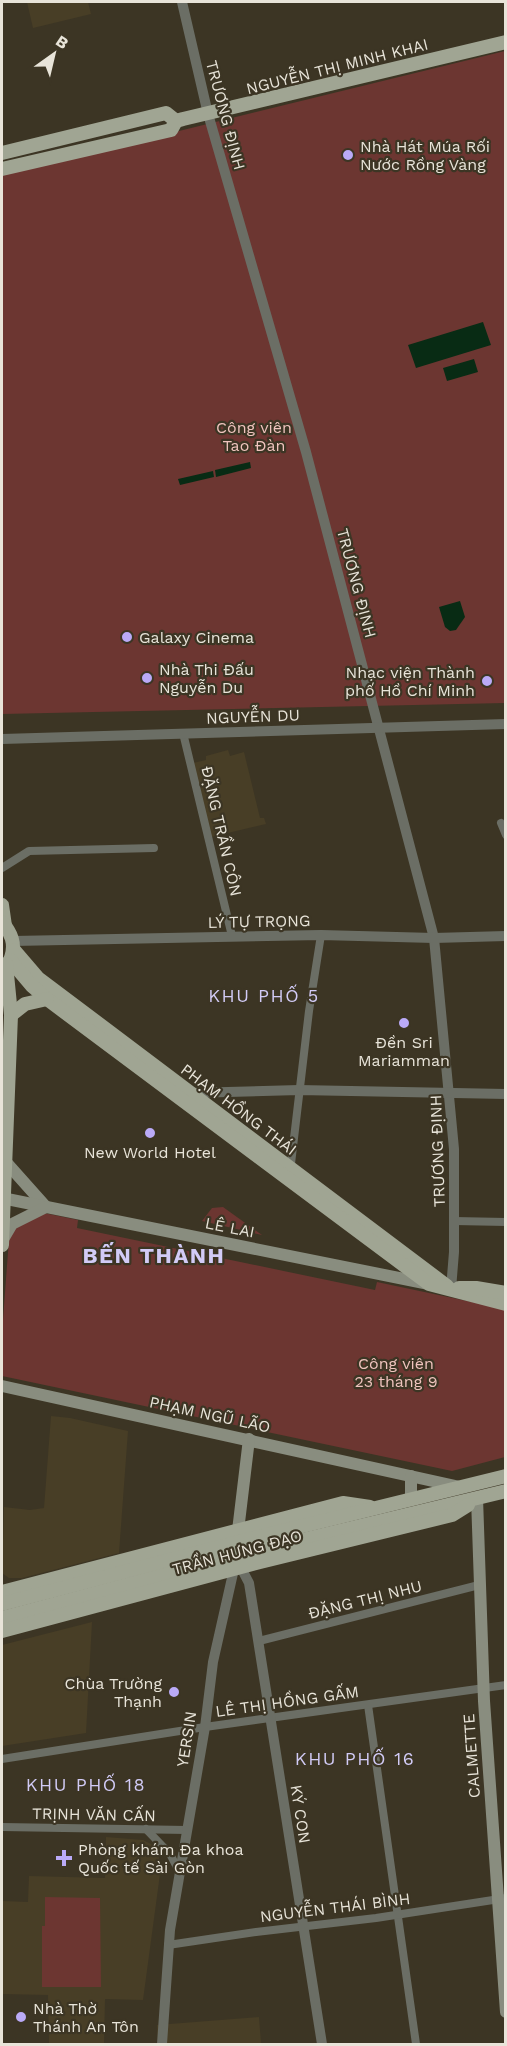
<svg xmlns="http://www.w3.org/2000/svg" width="507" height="2046" font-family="'Work Sans',sans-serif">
<rect width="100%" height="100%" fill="#3c3524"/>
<g fill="#483e26">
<polygon points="27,2 88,2 91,14 33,28"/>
<polygon points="228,750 230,756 244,752 260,818 264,818 266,824 211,837 193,763 206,760 206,756"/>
<polygon points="51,1416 70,1418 128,1431 119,1553 22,1578 9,1578 2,1573 4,1507 30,1510 44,1508"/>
<polygon points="92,1622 86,1733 2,1746 2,1645"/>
<polygon points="106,1837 143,1840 155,1846 159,1857 160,1874 143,2000 105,1999 104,2044 49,2044 48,1995 2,1994 2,1901 28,1902 29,1876 105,1878"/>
<polygon points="259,2017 261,2043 264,2044 158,2044 157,2025"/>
</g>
<g fill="#6c3631">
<polygon points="505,51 505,703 2,714 2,169 175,132"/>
<polygon points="223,1207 262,1235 202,1221 212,1208"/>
<polygon points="44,1213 78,1220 77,1228 375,1290 377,1282 505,1309 505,1457 452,1471 2,1376 2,1333 9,1239 14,1229"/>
<polygon points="45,1897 100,1898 101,1987 42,1987 42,1926 45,1926"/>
</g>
<g fill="#082b14">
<polygon points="483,322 491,345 416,368 408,345"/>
<polygon points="474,359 478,372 447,381 443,368"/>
<polygon points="250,462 251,468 216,477 215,470"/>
<polygon points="213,471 214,477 180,485 178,479"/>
<polygon points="460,601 465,617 456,630 450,631 445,627 439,607"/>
</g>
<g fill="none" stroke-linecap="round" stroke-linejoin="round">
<g stroke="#6b6e65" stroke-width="8">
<polyline points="183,733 232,936"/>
<polyline points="501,823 506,835"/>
<polyline points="2,868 29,851 154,848"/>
<polyline points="290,1172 309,1011 321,935"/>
<polyline points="454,1221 506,1222"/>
<polyline points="259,1641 479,1585"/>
<polyline points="368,1705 416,2044"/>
<polyline points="2,1759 205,1727 506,1685"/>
<polyline points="2,1827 187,1830"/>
<polyline points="146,1829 170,1854 180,1873"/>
<polyline points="168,1945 256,1932 376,1918 506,1898"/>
</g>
<g stroke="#6b6e65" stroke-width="10">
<polyline points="182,2 208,114 306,452 434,938 454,1149 454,1252 451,1289"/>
<polyline points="2,739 506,724"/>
<polyline points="13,941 321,935 434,938 506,936"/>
<polyline points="190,1093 299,1090 506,1094"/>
<polyline points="238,1562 249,1583 322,2044"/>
<polyline points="162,2044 170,1930 205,1727 213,1662 234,1569"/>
</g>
<g stroke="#898d7f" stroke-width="12">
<polyline points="5,1161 46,1207"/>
<polyline points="2,1198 429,1284"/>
<polyline points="2,1241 12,1224 46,1207"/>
<polyline points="2,1386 460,1487"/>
<polyline points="477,1498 484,1701 506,2012"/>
<polyline points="411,1499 411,1476"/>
<polyline points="237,1539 249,1439"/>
</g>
<g stroke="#a0a593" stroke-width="14">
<polyline points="2,153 166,113 176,121"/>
<polyline points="2,169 171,130 176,121 183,119 506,42"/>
<polyline points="2,905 5,926"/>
<path d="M2,922C11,933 16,943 11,958"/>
<polyline points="14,950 38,978 447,1286"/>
<polyline points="10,960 32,986 47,999 429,1284 506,1304"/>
<polyline points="11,1015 25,1004 47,999"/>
<polyline points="2,1245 11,1015 6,964"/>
<polyline points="459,1288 476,1288 506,1293"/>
<polyline points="2,1592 343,1503 370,1507"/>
<polyline points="2,1604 258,1537 506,1476"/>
<polyline points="2,1618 244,1554 506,1491"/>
<polyline points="2,1631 260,1562 452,1515 468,1505"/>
</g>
</g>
<g fill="#baaaf7" stroke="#3c3524" stroke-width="2">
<circle cx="348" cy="155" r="6"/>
<circle cx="127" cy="637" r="6"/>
<circle cx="147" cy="678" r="6"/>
<circle cx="487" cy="681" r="6"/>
<circle cx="404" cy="1023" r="6"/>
<circle cx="150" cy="1133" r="6"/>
<circle cx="174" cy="1692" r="6"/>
<path d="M61 1849h6v6h6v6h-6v6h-6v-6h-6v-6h6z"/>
<circle cx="21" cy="2017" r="6"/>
</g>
<g text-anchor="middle" stroke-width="4.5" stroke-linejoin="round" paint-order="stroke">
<g font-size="16" fill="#e8e4d9" stroke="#3c3524">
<text transform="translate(337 66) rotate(-14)" y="6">NGUYỄN THỊ MINH KHAI</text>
<text transform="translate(226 115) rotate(75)" y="6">TRƯƠNG ĐỊNH</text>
<text transform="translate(357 583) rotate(75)" y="6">TRƯƠNG ĐỊNH</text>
<text transform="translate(253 716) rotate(-2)" y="6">NGUYỄN DU</text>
<text transform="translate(222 831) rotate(77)" y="6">ĐẶNG TRẦN CÔN</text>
<text transform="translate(259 921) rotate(-1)" y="6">LÝ TỰ TRỌNG</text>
<text transform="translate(239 1109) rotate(37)" y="6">PHẠM HỒNG THÁI</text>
<text transform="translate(437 1151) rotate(-92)" y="6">TRƯƠNG ĐỊNH</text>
<text transform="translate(230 1227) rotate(11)" y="6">LÊ LAI</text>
<text transform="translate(210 1414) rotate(12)" y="6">PHẠM NGŨ LÃO</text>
<text transform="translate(237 1552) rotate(-15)" y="6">TRẦN HƯNG ĐẠO</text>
<text transform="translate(365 1599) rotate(-14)" y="6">ÐẶNG THỊ NHU</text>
<text transform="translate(287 1701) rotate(-8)" y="6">LÊ THỊ HỒNG GẤM</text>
<text transform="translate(186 1739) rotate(-81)" y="6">YERSIN</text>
<text transform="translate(471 1756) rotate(-94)" y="6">CALMETTE</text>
<text transform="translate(94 1814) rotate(1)" y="6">TRỊNH VĂN CẤN</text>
<text transform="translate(301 1814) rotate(81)" y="6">KÝ CON</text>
<text transform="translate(335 1907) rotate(-7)" y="6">NGUYỄN THÁI BÌNH</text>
</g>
<g font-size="16" fill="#e8e4d9" stroke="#3c3524" text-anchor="start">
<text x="360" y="152">Nhà Hát Múa Rối<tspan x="360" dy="18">Nước Rồng Vàng</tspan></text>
<text x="139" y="643">Galaxy Cinema</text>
<text x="159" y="675">Nhà Thi Đấu<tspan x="159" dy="18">Nguyễn Du</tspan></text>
<text x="475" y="678" text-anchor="end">Nhạc viện Thành<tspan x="475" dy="18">phố Hồ Chí Minh</tspan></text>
<text x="404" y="1048" text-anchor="middle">Đền Sri<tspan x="404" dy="18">Mariamman</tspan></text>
<text x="150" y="1158" text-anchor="middle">New World Hotel</text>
<text x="162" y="1689" text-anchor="end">Chùa Trường<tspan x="162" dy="18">Thạnh</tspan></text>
<text x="78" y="1855">Phòng khám Đa khoa<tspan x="78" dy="18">Quốc tế Sài Gòn</tspan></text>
<text x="33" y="2014">Nhà Thờ<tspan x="33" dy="18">Thánh An Tôn</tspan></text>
</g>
<g font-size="16" fill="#f0c4be" stroke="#3c3524">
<text x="254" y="433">Công viên<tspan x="254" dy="18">Tao Đàn</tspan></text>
<text x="396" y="1369">Công viên<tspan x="396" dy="18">23 tháng 9</tspan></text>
</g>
<g font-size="18" letter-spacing="1.5" fill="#d2cbf6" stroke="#3c3524">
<text x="264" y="1002">KHU PHỐ 5</text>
<text x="355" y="1765">KHU PHỐ 16</text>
<text x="86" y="1791">KHU PHỐ 18</text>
</g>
<g font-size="22" font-weight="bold" letter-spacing="1.5" fill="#d2cbf6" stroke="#3c3524">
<text x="154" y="1263">BẾN THÀNH</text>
</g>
</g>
<rect width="507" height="2046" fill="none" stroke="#e8e4d9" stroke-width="6"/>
<g transform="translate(54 54) rotate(34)" stroke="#3c3524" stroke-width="4.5" paint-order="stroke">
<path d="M0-4.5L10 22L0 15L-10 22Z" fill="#e8e4d9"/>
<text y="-9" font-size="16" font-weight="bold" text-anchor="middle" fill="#e8e4d9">B</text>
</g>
</svg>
